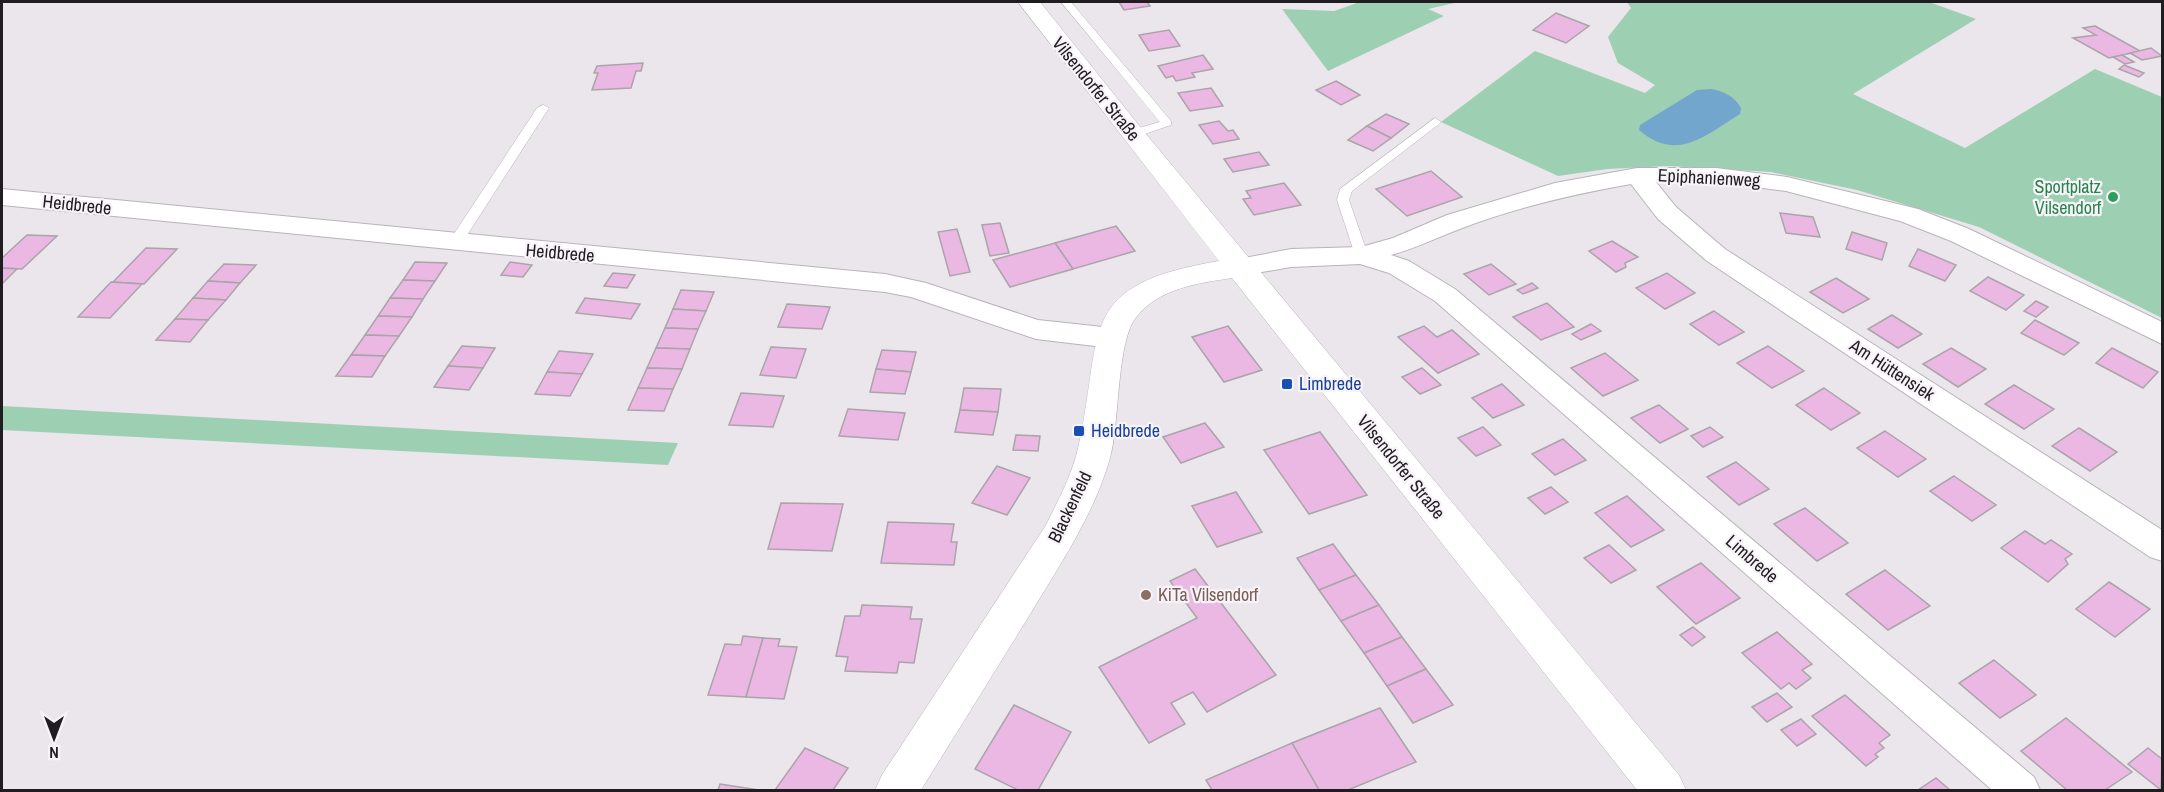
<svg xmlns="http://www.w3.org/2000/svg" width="2164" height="792" font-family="'Archivo Narrow',sans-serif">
<rect width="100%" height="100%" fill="#ebe5ec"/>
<g fill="#9dcfb2">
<polygon points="1360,2 1459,2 1428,9 1444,16 1328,71 1282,9 1334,11"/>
<polygon points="1627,2 1929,2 1976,19 1853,94 1965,148 2095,69 2162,97 2162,318 1979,227 1857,190 1771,172 1669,166 1607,169 1558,176 1441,122 1535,51 1645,93 1655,85 1618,63 1608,37 1631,8"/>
<polygon points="2,406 678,443 668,465 2,430"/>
</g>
<path fill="#72a6cd" d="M1712,89C1725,92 1734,96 1741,108L1740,114C1706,135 1677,163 1639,130L1640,125L1697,90Z"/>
<g fill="#eab8e2" stroke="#aba4aa" stroke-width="1.5">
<polygon points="1119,2 1147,2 1150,6 1124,10"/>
<polygon points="1556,13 1589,26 1566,43 1533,30"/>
<polygon points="2095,26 2140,51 2141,51 2109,58 2073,38 2096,35 2083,28"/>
<polygon points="1169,30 1180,46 1149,51 1139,35"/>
<polygon points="2151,48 2162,56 2142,60 2130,53"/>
<polygon points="1203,55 1213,69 1192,73 1195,77 1176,81 1173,76 1166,78 1158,66"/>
<polygon points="2122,55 2134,62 2125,64 2113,57"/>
<polygon points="643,63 641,71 636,71 631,88 592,90 598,73 594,73 597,66"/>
<polygon points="2124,65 2144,73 2139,77 2119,69"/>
<polygon points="1336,81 1360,95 1341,105 1316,90"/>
<polygon points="1211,88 1223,106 1190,111 1178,93"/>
<polygon points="1386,114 1409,124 1391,138 1367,126"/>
<polygon points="1219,121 1228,131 1233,130 1239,139 1213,144 1199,125"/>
<polygon points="1367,126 1391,138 1373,151 1348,140"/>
<polygon points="1259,152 1269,165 1233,172 1224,159"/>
<polygon points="1431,171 1462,197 1407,216 1376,189"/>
<polygon points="1284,183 1301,205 1254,215 1243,199 1251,198 1246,191"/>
<polygon points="1780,213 1813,217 1820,237 1786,233"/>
<polygon points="1000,223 1009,253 990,256 982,225"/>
<polygon points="1116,226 1135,251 1073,269 1055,243"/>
<polygon points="957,229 970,272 950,276 938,232"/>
<polygon points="1852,232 1887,243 1882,260 1846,249"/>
<polygon points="27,235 57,236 22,269 2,268 2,258"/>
<polygon points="1612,241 1638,257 1625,263 1626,267 1616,272 1589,251"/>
<polygon points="1055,243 1073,269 1010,287 993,260"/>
<polygon points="146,248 177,249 144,284 113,282"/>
<polygon points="1918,249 1956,265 1945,281 1909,266"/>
<polygon points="415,262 447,263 435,281 403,280"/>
<polygon points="510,262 532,265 523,277 501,275"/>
<polygon points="224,264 256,265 240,283 208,281"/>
<polygon points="1491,264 1516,284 1489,295 1464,274"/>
<polygon points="2,268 17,269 2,284"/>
<polygon points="613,273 635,275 627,288 604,286"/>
<polygon points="1667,273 1695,293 1665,309 1636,288"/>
<polygon points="1988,277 2024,295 2006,310 1970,291"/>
<polygon points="1836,278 1869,299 1843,313 1810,292"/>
<polygon points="403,280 435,281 423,299 390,298"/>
<polygon points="208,281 240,283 226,300 193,298"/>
<polygon points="111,282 142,284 110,318 78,317"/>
<polygon points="1532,283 1538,288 1523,294 1517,290"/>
<polygon points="681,290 714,292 706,311 673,309"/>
<polygon points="193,298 226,300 208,320 175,319"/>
<polygon points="390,298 423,299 412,317 378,316"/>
<polygon points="585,298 640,304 631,319 576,313"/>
<polygon points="2036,301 2048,307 2036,317 2024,311"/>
<polygon points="1547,303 1574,327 1541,340 1513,317"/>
<polygon points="787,304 830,307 822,329 778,327"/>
<polygon points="673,309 706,311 698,329 665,328"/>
<polygon points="1714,311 1744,332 1719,345 1690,324"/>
<polygon points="1892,315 1922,334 1898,348 1868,329"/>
<polygon points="378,316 412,317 399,336 365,335"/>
<polygon points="175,319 208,320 190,342 156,340"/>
<polygon points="2035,320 2079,343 2064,355 2021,333"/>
<polygon points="1591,324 1601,331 1581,340 1572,334"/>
<polygon points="1228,326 1262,370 1224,382 1192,337"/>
<polygon points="1424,326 1437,337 1452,330 1479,354 1438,373 1398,337"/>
<polygon points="665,328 698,329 690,349 656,348"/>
<polygon points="365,335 399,336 385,356 351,355"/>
<polygon points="462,346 495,348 483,368 448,366"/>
<polygon points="1768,346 1804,371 1772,388 1737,363"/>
<polygon points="771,347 806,349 796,378 760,375"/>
<polygon points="656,348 690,349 682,369 647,368"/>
<polygon points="1951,348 1986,369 1958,387 1923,364"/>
<polygon points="2112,348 2158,372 2143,388 2096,363"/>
<polygon points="882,350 916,352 911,372 876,369"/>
<polygon points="559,351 593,354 582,374 547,372"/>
<polygon points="1605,353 1638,380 1603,396 1571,368"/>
<polygon points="351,355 385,356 372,377 336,376"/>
<polygon points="448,366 483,368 469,390 434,387"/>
<polygon points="647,368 682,369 673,389 638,388"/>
<polygon points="1422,368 1441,385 1420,394 1402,377"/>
<polygon points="876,369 911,372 905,394 870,392"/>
<polygon points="547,372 582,374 570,396 535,394"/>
<polygon points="1502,384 1524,405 1493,418 1472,398"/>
<polygon points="2014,385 2054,409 2024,429 1985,404"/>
<polygon points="638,388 673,389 664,411 628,410"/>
<polygon points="964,388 1001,389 998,412 960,410"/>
<polygon points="1824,388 1860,413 1831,430 1796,405"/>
<polygon points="741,393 784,396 773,427 729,425"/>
<polygon points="1659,405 1688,429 1660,443 1631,418"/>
<polygon points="848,409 905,413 898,440 839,436"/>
<polygon points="960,410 998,412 993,435 955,432"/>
<polygon points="1205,423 1224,447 1181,463 1163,437"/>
<polygon points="1483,427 1501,445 1476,456 1458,438"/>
<polygon points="1710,427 1723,437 1703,447 1691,436"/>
<polygon points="2079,428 2117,452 2090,471 2052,446"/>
<polygon points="1885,431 1926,459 1898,477 1857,448"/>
<polygon points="1320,432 1367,495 1309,514 1264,450"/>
<polygon points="1016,435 1040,436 1038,451 1013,450"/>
<polygon points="1563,439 1586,460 1555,475 1532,454"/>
<polygon points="1736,462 1769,489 1739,505 1707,477"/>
<polygon points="997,466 1030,478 1007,515 972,503"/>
<polygon points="1954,476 1996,505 1972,521 1930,491"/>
<polygon points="1551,487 1568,502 1545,514 1528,498"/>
<polygon points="1236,492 1262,532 1217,547 1192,506"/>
<polygon points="1627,496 1664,530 1631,547 1595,513"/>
<polygon points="781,503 843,504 832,551 768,549"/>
<polygon points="1805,508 1848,543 1817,561 1774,524"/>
<polygon points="888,522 954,524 951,542 957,542 954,565 881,563"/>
<polygon points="2025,531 2045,544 2051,540 2072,554 2065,559 2068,564 2048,582 2001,548"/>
<polygon points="1333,544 1356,575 1319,590 1297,558"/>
<polygon points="1609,545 1636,570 1611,583 1584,558"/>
<polygon points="1701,563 1740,598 1696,624 1657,587"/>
<polygon points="1195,569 1276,675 1207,712 1193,692 1171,703 1185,724 1149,743 1099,667 1197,618 1170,581"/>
<polygon points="1885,570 1930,606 1888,630 1846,594"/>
<polygon points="1356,575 1379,605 1341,621 1319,590"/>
<polygon points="2109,582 2150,609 2115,637 2076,609"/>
<polygon points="862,605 912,607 910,619 922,619 914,663 899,662 897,673 845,671 848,657 836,656 845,616 860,616"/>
<polygon points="1379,605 1402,637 1364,653 1341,621"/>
<polygon points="1693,627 1705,637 1692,646 1680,635"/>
<polygon points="1777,632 1812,664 1802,670 1811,678 1796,689 1789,683 1781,689 1742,653"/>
<polygon points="743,636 763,638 746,697 708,695 725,644 741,645"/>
<polygon points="1402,637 1426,669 1387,686 1364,653"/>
<polygon points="763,638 780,639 778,646 797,647 784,699 746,697"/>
<polygon points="1994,660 2036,695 2000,718 1959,683"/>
<polygon points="1426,669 1453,705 1413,723 1387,686"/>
<polygon points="1777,693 1792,707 1767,722 1752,707"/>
<polygon points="1845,695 1890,735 1879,743 1884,748 1875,754 1878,757 1866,766 1812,716"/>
<polygon points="1014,705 1071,732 1038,790 1018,790 975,769"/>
<polygon points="1380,708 1416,762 1348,790 1319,790 1292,743"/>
<polygon points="2066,718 2132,772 2105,790 2067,790 2021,751"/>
<polygon points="1801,719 1816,734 1797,746 1781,730"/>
<polygon points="1292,743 1319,790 1212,790 1206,780"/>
<polygon points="805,748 848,768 833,790 775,790"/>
<polygon points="2148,748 2162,759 2161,790 2128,764"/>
<polygon points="1936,778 1950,790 1918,790"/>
<polygon points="720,784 759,790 718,790"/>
</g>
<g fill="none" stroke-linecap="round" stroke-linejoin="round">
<g stroke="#b9b3ba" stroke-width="1">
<g id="lane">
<polygon points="1061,2 1071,2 1171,121 1171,125 1136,137 1128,137 1128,131 1160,122"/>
<polygon points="543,105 549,108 462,243 455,247 450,246 448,243 537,108"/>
<polygon points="1435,118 1441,122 1439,124 1352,191 1349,200 1368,255 1366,258 1356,258 1337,200 1340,189"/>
</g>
</g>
<g stroke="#b9b3ba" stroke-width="2">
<g id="street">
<path d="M1637,168H1716L1787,177L1918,209L1969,229L2162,322V344L1951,241L1900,221L1786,191L1716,182H1656L1676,207L1725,249L2162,530V561L2150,557L1707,261L1658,219L1631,184C1574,194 1518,207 1465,227C1440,236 1417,248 1391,255L1409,261L1455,289L2034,777L2040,790H1992L1435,301L1389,273L1360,264L1291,267L1239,276L1229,273L1226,267L1229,261L1291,249L1361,247L1393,238L1447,215L1555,183Z"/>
<polygon points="2,189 885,274 926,283 1038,320 1112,328 1122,331 1126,338 1122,345 1112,348 1036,339 911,297 885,292 2,205"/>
</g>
</g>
<g stroke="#b9b3ba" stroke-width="1">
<path id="secondary" d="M1018,2H1040L1141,128L1679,775L1686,790H1637L1232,278C1199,283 1160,288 1137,316C1116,340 1120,424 1110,458C1094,515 1059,566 1029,616C993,674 957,732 921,790H875L882,775L1046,525C1059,499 1073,473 1079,444C1104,328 1076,285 1219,261Z"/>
</g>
<use href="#lane" fill="#fff" fill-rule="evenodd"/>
<use href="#street" fill="#fff" fill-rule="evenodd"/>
<use href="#secondary" fill="#fff" fill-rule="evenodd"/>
</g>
<circle fill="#2e9e5b" stroke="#f8f2f9" stroke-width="2" cx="2113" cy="197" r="6"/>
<g fill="#1a4fb4" stroke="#f8f2f9" stroke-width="2">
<rect x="1281" y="378" width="12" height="12" rx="3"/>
<rect x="1073" y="425" width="12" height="12" rx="3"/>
</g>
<circle fill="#8d6e63" stroke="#f8f2f9" stroke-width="2" cx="1146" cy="595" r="6"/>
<g text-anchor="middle" stroke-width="4.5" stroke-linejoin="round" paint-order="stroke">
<g font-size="18" fill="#1f1d1f" stroke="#f8f2f9">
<text transform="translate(1096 89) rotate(51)" y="6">Vilsendorfer Straße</text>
<text transform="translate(1709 178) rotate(3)" y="6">Epiphanienweg</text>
<text transform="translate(77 205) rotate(6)" y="6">Heidbrede</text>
<text transform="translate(560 253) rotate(5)" y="6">Heidbrede</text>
<text transform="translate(1892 370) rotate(33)" y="6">Am Hüttensiek</text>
<text transform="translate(1401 467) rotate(51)" y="6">Vilsendorfer Straße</text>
<text transform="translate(1070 507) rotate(-64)" y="6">Blackenfeld</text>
<text transform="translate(1752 559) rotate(41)" y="6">Limbrede</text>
</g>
<g font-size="18" fill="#27864d" stroke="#f8f2f9" text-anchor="end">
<text x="2101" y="193">Sportplatz<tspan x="2101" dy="21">Vilsendorf</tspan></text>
</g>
<g font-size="18" fill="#164399" stroke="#f8f2f9" text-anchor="start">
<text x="1299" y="390">Limbrede</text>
<text x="1091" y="437">Heidbrede</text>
</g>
<g font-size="18" fill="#785e54" stroke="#f8f2f9" text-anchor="start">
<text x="1158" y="601">KiTa Vilsendorf</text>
</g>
</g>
<rect width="2164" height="792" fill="none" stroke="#1f1d1f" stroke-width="6"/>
<g transform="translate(54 738) rotate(180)" stroke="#f8f2f9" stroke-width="4.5" paint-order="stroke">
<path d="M0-4.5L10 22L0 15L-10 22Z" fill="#1f1d1f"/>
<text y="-9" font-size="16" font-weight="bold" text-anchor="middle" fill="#1f1d1f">N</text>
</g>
</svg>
